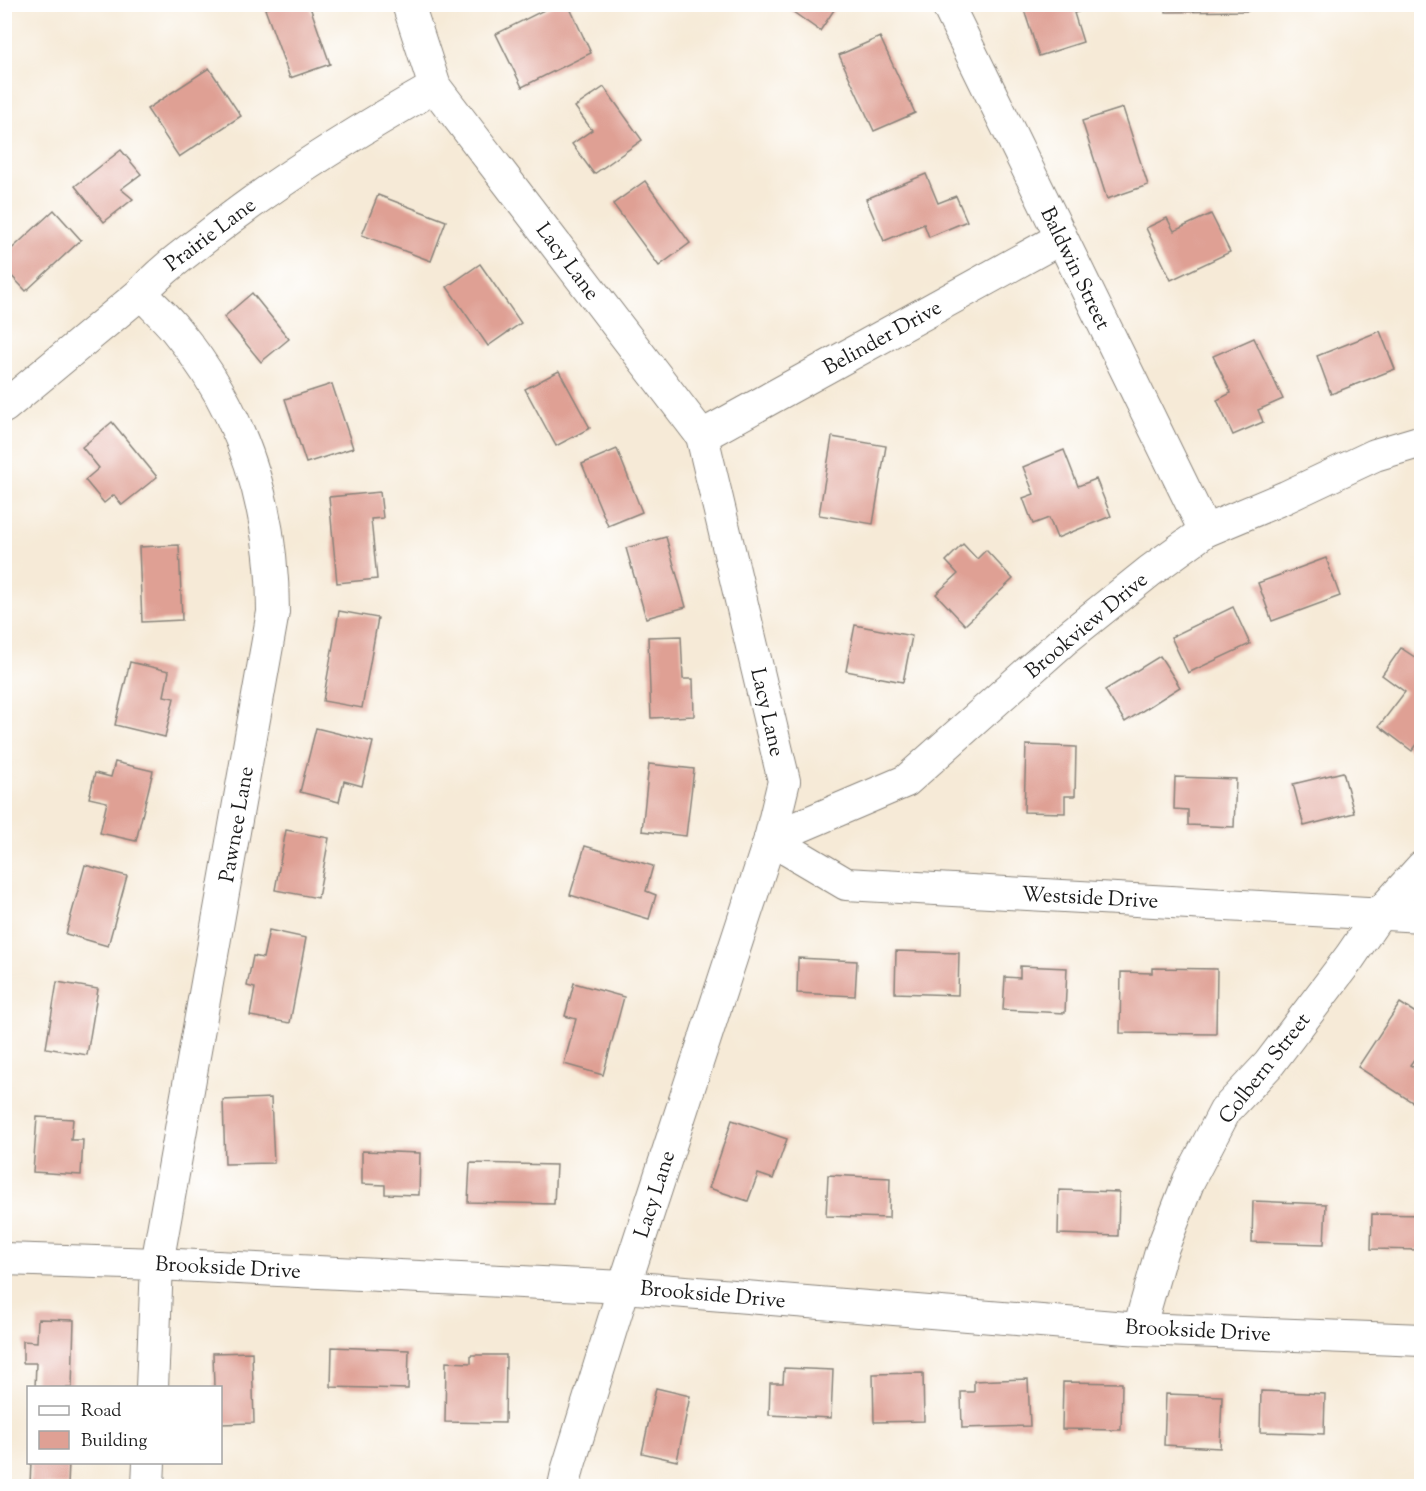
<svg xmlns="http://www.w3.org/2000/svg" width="1426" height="1491" font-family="'Sorts Mill Goudy',serif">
<rect width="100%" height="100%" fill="#fff"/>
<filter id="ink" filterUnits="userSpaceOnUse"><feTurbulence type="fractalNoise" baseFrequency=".0167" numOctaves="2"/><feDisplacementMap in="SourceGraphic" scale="12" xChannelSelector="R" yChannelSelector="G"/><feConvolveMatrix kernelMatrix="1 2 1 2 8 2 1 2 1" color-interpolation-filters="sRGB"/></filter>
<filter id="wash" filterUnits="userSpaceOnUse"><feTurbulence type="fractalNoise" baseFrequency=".008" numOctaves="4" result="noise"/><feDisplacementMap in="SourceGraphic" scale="24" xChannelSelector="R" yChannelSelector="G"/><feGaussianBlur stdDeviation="1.35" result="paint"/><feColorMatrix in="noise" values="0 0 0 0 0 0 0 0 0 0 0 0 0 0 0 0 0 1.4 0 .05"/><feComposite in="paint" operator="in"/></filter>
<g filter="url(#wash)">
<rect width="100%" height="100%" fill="#f6ead7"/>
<g id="blocks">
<g fill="#dfa094">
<polygon points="278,4 309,4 330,64 290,78 265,9"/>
<polygon points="556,4 568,4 591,53 522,87 496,34"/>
<polygon points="782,4 838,4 820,31"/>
<polygon points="1041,4 1085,4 1087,9 1074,13 1083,42 1039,56 1024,10"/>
<polygon points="1166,4 1248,4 1248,11 1166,12"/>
<polygon points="880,37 915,113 874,131 839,55"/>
<polygon points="209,68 241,116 179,157 147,109"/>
<polygon points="604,87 642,140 594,174 572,144 592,130 575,107"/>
<polygon points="1123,108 1148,185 1107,199 1082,121"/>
<polygon points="121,150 141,174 121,189 133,199 104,222 75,186"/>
<polygon points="926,174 938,203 956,196 967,221 929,237 924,224 884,241 866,199"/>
<polygon points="645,181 690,243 659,266 613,204"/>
<polygon points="378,195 446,221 431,261 362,235"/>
<polygon points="54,210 81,240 26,291 4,268 4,256"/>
<polygon points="1211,214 1230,252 1171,280 1146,228 1167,218 1174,231"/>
<polygon points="480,264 521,323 488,346 447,287"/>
<polygon points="252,293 289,339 261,362 224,317"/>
<polygon points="1380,331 1395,369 1331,394 1317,356"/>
<polygon points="1254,338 1283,399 1258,410 1263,422 1233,435 1217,400 1231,393 1213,356"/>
<polygon points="559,371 590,428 556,446 525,389"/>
<polygon points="332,384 353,448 306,463 285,399"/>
<polygon points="112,422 157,477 122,505 114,495 104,503 85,480 99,468 82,447"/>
<polygon points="832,437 886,446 873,524 819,515"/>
<polygon points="617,449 642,512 608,526 582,464"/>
<polygon points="1064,450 1078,486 1096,479 1111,516 1057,538 1049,518 1033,524 1023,498 1034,494 1023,467"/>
<polygon points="380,492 383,518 371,519 377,579 337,583 329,497"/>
<polygon points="666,537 686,607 646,618 626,548"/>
<polygon points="963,544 977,559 986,550 1013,579 965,625 936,594 958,574 946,561"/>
<polygon points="179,545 182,620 142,622 139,547"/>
<polygon points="1326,558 1340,596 1272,621 1258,583"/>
<polygon points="1233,607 1250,644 1188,673 1171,637"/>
<polygon points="339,611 378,618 362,708 323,701"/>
<polygon points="855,625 912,636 903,682 846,671"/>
<polygon points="681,636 683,679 693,679 694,716 651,718 648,637"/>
<polygon points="1401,648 1422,662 1422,738 1412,751 1379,726 1405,692 1382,675"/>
<polygon points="1160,656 1180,687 1125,722 1105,690"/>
<polygon points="130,662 169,671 164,696 174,698 165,737 115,725"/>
<polygon points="316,728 373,742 362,786 344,781 339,802 300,792"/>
<polygon points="1026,745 1076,747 1075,796 1065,796 1065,813 1024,812"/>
<polygon points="115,762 153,771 136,841 100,833 107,802 89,798 95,773 111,777"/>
<polygon points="649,764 694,769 686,836 642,831"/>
<polygon points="1343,772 1354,813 1304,826 1293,784"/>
<polygon points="1175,777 1236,779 1234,827 1188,825 1188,810 1174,809"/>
<polygon points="286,830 329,838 318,898 275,890"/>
<polygon points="585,846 653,866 646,891 656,895 649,919 570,895"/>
<polygon points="85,865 127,876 108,946 66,934"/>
<polygon points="269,930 306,938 290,1023 250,1016 255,988 247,986 253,956 263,958"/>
<polygon points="896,951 959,953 958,995 895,993"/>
<polygon points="798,958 857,961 855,996 797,993"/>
<polygon points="1020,966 1067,968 1065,1013 1003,1010 1005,977 1020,978"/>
<polygon points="1152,968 1217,969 1216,1034 1120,1033 1121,972 1152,973"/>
<polygon points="57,982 98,989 87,1055 46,1048"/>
<polygon points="574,983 624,997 603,1075 564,1064 576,1019 565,1016"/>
<polygon points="1400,1003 1422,1017 1422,1048 1410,1065 1422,1072 1422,1087 1412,1102 1358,1067"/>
<polygon points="271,1098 274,1163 225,1164 223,1100"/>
<polygon points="37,1117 73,1119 71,1140 83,1140 81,1175 33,1172"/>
<polygon points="732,1120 787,1139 773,1179 758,1174 748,1201 709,1188"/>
<polygon points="362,1151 420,1153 419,1195 385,1194 385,1185 362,1184"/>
<polygon points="470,1163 556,1165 554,1204 468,1202"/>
<polygon points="828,1175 890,1178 889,1218 826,1216"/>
<polygon points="1059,1190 1119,1192 1118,1236 1058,1234"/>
<polygon points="1253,1201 1326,1204 1324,1244 1252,1242"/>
<polygon points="1372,1214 1422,1215 1422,1250 1371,1249"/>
<polygon points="38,1319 74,1320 72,1388 35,1388 36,1363 23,1363 23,1341 37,1342"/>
<polygon points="332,1347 409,1350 408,1389 331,1387"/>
<polygon points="252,1352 254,1423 220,1424 220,1388 214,1388 213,1353"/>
<polygon points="471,1355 506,1355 505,1423 445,1422 446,1362 471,1363"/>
<polygon points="784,1368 833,1370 831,1418 769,1415 770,1383 783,1383"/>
<polygon points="923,1373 924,1421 874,1422 873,1374"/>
<polygon points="1028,1379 1030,1426 962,1428 961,1392 974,1392 974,1381"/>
<polygon points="1063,1382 1122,1383 1121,1430 1062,1429"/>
<polygon points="656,1388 690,1396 677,1461 642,1453"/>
<polygon points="1261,1391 1325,1394 1324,1434 1260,1432"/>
<polygon points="1166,1394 1222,1396 1220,1448 1164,1445"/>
<polygon points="31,1462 69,1462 68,1485 30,1484"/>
<polygon points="215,1482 252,1483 252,1486 214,1486"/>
</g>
</g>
</g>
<g filter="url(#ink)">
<use href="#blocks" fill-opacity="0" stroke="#89837a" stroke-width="1.5"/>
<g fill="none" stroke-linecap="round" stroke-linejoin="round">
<g stroke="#89837a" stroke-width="34">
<g id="minor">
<polyline points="408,4 435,87 702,436 784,781 770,839 624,1287 568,1468 564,1486"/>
<polyline points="947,4 1205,531"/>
<path d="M141,293C153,306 166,317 176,330C244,412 273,507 273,612L157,1264L152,1388"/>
<path d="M4,407L141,293C161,270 186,253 210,234C281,178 357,131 435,87"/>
<polyline points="702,436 1061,238"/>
<polyline points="770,839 906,781 1064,640 1150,571 1205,531 1286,497 1375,455 1422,441"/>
<polyline points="770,839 846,884 1422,916"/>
<polyline points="4,1259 157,1264 624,1287 1139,1329 1422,1340"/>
<polyline points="1139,1329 1161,1252 1189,1180 1225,1111 1269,1064 1350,957 1380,913 1422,867"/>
<polyline points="148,1486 149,1462"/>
</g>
</g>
<use href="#minor" stroke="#fff" stroke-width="32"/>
</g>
</g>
<g text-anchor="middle" stroke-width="5" stroke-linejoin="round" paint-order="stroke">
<g font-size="21" fill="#1c1c1c" stroke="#fff">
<text transform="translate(210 234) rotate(-37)" y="7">Prairie Lane</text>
<text transform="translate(568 261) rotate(53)" y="7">Lacy Lane</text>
<text transform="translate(1076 268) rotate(64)" y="7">Baldwin Street</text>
<text transform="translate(882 337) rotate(-29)" y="7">Belinder Drive</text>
<text transform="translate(1086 625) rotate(-40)" y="7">Brookview Drive</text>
<text transform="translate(768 712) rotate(77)" y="7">Lacy Lane</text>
<text transform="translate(236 824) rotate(-80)" y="7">Pawnee Lane</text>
<text transform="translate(1090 897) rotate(3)" y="7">Westside Drive</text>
<text transform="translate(1264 1068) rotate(-52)" y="7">Colbern Street</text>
<text transform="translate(654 1194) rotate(-72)" y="7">Lacy Lane</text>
<text transform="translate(228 1267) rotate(3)" y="7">Brookside Drive</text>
<text transform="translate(713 1294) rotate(5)" y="7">Brookside Drive</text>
<text transform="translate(1198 1330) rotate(3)" y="7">Brookside Drive</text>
</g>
</g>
<rect width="1426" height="1491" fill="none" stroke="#fff" stroke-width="24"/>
<rect x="27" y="1386" width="195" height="78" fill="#ffffff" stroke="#a4a4a4" stroke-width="1.5"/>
<rect x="39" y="1406" width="30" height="9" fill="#ffffff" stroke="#a4a4a4" stroke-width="1.5"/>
<text x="81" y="1416" font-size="18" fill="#1c1c1c">Road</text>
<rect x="39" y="1431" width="30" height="18" fill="#dfa094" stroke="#a4a4a4" stroke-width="1.5"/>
<text x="81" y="1446" font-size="18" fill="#1c1c1c">Building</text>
</svg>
